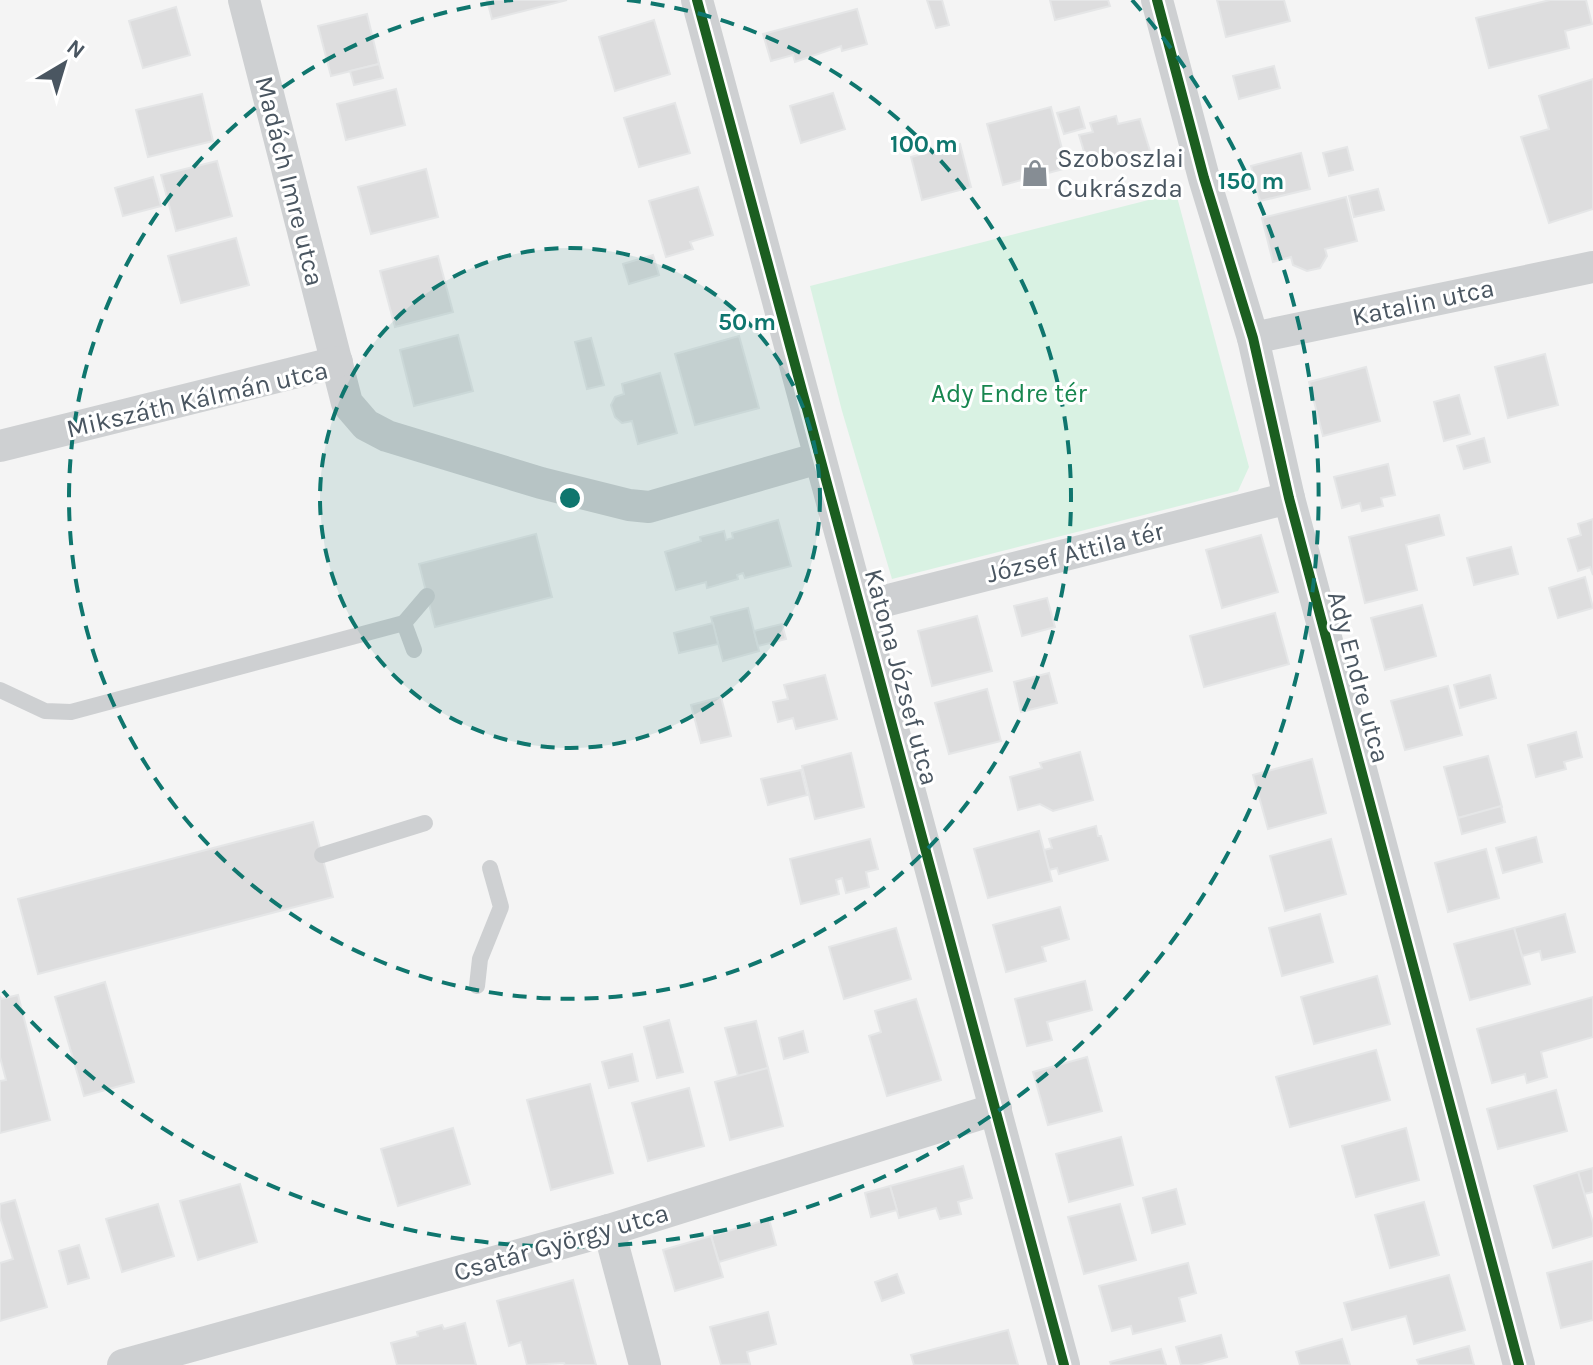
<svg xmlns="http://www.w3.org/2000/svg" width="1593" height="1365" font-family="Karla,sans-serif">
<rect width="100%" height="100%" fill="#f4f4f4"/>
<polygon fill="#d9f2e3" points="1176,193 1249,467 1238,491 892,579 842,411 810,286"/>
<g fill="#ddddde" stroke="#e5e6e7" stroke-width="2">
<polygon points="487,0 567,0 492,19"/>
<polygon points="927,0 942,0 949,25 936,28"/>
<polygon points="1050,0 1108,0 1110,6 1055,20"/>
<polygon points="1217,0 1284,0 1290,21 1226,37"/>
<polygon points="1550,0 1586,0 1592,24 1565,31 1569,48 1489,68 1476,18"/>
<polygon points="176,7 190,55 143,68 129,21"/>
<polygon points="857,9 867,44 842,51 841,46 795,62 793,55 771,61 763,34"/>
<polygon points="367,14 379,64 331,76 318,26"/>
<polygon points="654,20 670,74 615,91 599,37"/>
<polygon points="379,64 383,78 354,85 350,71"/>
<polygon points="1274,66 1280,88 1239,99 1233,76"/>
<polygon points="1593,79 1593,209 1549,223 1521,137 1549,129 1539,96"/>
<polygon points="396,89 405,125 346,140 337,104"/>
<polygon points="833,93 845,129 801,143 790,106"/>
<polygon points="202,94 213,141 148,157 136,110"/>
<polygon points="675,103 690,153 639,167 624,118"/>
<polygon points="1051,107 1067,168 1003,185 987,124"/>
<polygon points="1079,107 1085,128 1064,134 1057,113"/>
<polygon points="1116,116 1118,124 1140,119 1150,151 1089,168 1079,135 1093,132 1090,123"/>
<polygon points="960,144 971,187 922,200 911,157"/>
<polygon points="1347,147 1353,170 1329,176 1323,153"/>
<polygon points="1301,153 1310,189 1260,201 1251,166"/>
<polygon points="217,161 232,216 176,231 161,175"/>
<polygon points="426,169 438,217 371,234 358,187"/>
<polygon points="153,177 161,206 123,216 115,188"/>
<polygon points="698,187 713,235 690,242 693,249 666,257 649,201"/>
<polygon points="1378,189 1384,210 1354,217 1349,196"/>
<polygon points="1346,197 1357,241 1325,249 1327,256 1320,268 1307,271 1293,265 1291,257 1273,262 1262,218"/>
<polygon points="236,238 249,285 181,303 168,256"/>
<polygon points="653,255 659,275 629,284 623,264"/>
<polygon points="438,256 453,312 395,327 380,271"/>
<polygon points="458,335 473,391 414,406 400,350"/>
<polygon points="739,336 759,408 695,425 675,354"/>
<polygon points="591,338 604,385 587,389 575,342"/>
<polygon points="1545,354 1558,405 1508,418 1495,367"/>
<polygon points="1366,367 1380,421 1323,436 1309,382"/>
<polygon points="660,373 677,433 638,444 632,421 622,423 615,417 611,405 615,397 624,394 622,384"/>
<polygon points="1459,395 1470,434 1444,441 1434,402"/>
<polygon points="1484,438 1490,462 1464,469 1457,446"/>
<polygon points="1388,464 1395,495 1381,498 1383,506 1362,511 1360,503 1342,508 1334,477"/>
<polygon points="1439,515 1444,535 1406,545 1417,590 1365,603 1349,537"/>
<polygon points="1593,519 1593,575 1590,567 1578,571 1568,539 1581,535 1578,524"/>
<polygon points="778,520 791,566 745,578 743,573 737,575 738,579 707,588 706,582 676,590 665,552 701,541 700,537 724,531 726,540 733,538 732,533"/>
<polygon points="536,534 552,597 435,627 419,564"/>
<polygon points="1261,535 1278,592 1222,608 1206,550"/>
<polygon points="1511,547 1518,574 1474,585 1467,558"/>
<polygon points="1585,577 1593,608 1558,618 1549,588"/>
<polygon points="1047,598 1055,627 1022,636 1014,606"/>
<polygon points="1422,605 1436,656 1385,670 1371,618"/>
<polygon points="748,608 759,651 723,661 711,617"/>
<polygon points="1275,613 1289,664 1204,687 1190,636"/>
<polygon points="977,616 992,671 932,686 918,631"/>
<polygon points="713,623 718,644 679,653 674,633"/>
<polygon points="782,624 786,639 758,646 754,631"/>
<polygon points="1049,673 1057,703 1021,712 1014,682"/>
<polygon points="825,675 837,719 796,729 793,718 778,722 773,702 788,699 784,685"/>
<polygon points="1490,675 1496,698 1460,708 1454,685"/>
<polygon points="1448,686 1462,735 1405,750 1391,701"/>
<polygon points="987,689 1001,741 949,754 935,703"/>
<polygon points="721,697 731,736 701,743 691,705"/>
<polygon points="1576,732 1582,757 1564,762 1566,769 1536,777 1528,745"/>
<polygon points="1080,752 1093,800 1053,811 1040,804 1018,810 1010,777 1042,768 1040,763"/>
<polygon points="851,753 864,807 815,819 802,766"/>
<polygon points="1488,756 1502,807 1458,818 1444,767"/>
<polygon points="1312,759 1326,813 1268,829 1253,775"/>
<polygon points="801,770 807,795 768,805 761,779"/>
<polygon points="1501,806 1505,822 1462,834 1458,818"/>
<polygon points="313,822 333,897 38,974 18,899"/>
<polygon points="1096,826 1098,836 1101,836 1108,860 1059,874 1057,868 1049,870 1044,850 1052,848 1049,839"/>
<polygon points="1039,831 1052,881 988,898 974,849"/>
<polygon points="1536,837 1542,862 1503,873 1496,848"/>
<polygon points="870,839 878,869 866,872 869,887 846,893 842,878 836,880 839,894 801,904 790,859"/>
<polygon points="1331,839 1346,894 1285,911 1270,856"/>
<polygon points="1486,849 1499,898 1448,912 1435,863"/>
<polygon points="1060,907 1069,939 1042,947 1046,961 1006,972 993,925"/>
<polygon points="1320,914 1333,962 1282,976 1269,928"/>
<polygon points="1565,914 1575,952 1542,960 1540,951 1522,956 1514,928"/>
<polygon points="896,928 911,979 844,999 829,947"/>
<polygon points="1514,928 1530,984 1470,1000 1454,944"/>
<polygon points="1377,976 1390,1024 1314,1044 1301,997"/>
<polygon points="1085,981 1092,1010 1047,1022 1052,1040 1027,1046 1015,999"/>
<polygon points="105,982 134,1082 84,1096 55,997"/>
<polygon points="18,995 50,1120 0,1133 0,1081 6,1080 0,1057 0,996 1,999"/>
<polygon points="1593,997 1593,1037 1541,1052 1547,1077 1527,1083 1525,1074 1492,1083 1477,1029"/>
<polygon points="916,999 941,1080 887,1096 869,1036 881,1032 875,1011"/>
<polygon points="669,1020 683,1072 657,1078 644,1027"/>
<polygon points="756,1021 768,1068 738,1076 725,1028"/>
<polygon points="803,1031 808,1052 784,1059 779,1038"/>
<polygon points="1376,1050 1390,1100 1290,1127 1276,1077"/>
<polygon points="632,1054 638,1081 609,1088 602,1062"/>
<polygon points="1087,1057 1102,1111 1048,1125 1033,1072"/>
<polygon points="768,1068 783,1126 730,1140 715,1082"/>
<polygon points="590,1084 613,1173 551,1190 527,1100"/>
<polygon points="689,1088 704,1146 648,1161 632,1103"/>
<polygon points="1556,1090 1567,1131 1498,1149 1487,1109"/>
<polygon points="453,1128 470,1184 398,1206 381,1149"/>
<polygon points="1406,1128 1419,1180 1356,1197 1342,1146"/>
<polygon points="1121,1137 1133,1185 1069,1202 1056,1154"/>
<polygon points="963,1166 972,1198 958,1202 961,1214 940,1219 936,1208 899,1218 890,1186"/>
<polygon points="1593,1168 1593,1192 1584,1194 1578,1172"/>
<polygon points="1578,1172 1593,1223 1593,1236 1553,1248 1534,1186"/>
<polygon points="240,1184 257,1242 198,1260 180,1201"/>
<polygon points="890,1186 897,1210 871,1217 865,1193"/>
<polygon points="1176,1189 1185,1224 1152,1233 1143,1198"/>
<polygon points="15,1200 47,1307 0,1321 0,1263 13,1259 0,1217 0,1204"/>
<polygon points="1424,1202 1439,1255 1390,1268 1375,1215"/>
<polygon points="158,1204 174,1256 122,1272 106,1219"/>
<polygon points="1120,1204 1136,1260 1084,1274 1068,1217"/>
<polygon points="769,1219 776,1245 719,1262 711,1236"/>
<polygon points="711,1236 723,1277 675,1291 663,1250"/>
<polygon points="79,1245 89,1278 68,1284 59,1251"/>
<polygon points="1593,1261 1593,1320 1561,1328 1547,1273"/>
<polygon points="1188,1263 1196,1293 1179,1298 1185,1321 1133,1334 1131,1326 1112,1331 1099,1286"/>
<polygon points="897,1274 904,1293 882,1301 875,1282"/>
<polygon points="1449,1275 1465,1330 1414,1344 1406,1316 1352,1330 1344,1303"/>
<polygon points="573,1280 596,1365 565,1365 564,1363 527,1365 521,1342 509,1346 497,1301"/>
<polygon points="768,1312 776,1344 747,1352 750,1364 721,1365 710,1327"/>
<polygon points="465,1323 476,1365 397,1365 391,1343 418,1336 417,1332 442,1325 444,1329"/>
<polygon points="1008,1330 1018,1365 914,1365 911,1355"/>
<polygon points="1221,1335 1227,1357 1198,1365 1181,1365 1176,1347"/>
<polygon points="1342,1339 1350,1365 1300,1365 1296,1352"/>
<polygon points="1469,1346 1474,1365 1419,1365 1417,1360"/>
<polygon points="1161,1349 1166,1365 1111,1365 1110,1362"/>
</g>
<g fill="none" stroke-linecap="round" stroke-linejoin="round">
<g stroke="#ced0d2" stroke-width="16">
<polyline points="404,623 427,596"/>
<polyline points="0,690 45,711 71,712 404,623 414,650"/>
<polyline points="322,855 425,823"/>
<polyline points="477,986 480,959 501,907 490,868"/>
</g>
<g stroke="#ced0d2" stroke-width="32">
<polyline points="244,0 347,403 366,425 387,436 541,483 629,505 649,507 819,458"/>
<polyline points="697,0 1064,1365"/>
<polyline points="1157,0 1204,178 1253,338 1289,498 1519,1365"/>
<polyline points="1253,338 1593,267"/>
<polyline points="0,446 337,362"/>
<polyline points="861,607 1289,498"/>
<polyline points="609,1230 645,1365"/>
<polyline points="123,1365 609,1230 996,1109"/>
</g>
<g stroke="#fff" stroke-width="15">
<g id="cycleway">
<polyline points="697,0 1064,1365"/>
<polyline points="1157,0 1204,178 1253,338 1289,498 1519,1365"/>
</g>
</g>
<use href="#cycleway" stroke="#1b5e20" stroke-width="10"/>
</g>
<circle cx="570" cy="498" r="250" fill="#0f766e" fill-opacity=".12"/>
<g fill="none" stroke="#0f766e" stroke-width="4" stroke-dasharray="14 10">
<circle cx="570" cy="498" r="250"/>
<path d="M627 0A501 501 0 1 1 513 0"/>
<path d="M1132 0A751 751 0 1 1 3 991"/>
</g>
<defs>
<g id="shop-bare" transform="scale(2.16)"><path d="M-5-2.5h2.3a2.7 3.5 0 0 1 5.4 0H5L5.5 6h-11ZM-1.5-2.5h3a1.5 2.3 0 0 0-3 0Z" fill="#868d94" stroke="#fff" stroke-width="2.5" paint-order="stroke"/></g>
</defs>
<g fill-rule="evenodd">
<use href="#shop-bare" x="1035" y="173"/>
</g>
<g text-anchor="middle" stroke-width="6" stroke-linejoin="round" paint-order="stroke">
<g font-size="26" fill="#4a5661" stroke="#fff" text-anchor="start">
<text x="1057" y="167">Szoboszlai<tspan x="1057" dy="30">Cukrászda</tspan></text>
</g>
<g font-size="26" fill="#4a5661" stroke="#fff">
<text transform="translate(290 181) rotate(76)" y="9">Madách Imre utca</text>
<text transform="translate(1423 302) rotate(-12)" y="9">Katalin utca</text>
<text transform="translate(197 399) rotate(-13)" y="9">Mikszáth Kálmán utca</text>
<text transform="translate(1075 552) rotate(-14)" y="9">József Attila tér</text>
<text transform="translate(902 677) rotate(75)" y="9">Katona József utca</text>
<text transform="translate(1359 677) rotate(75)" y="9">Ady Endre utca</text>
<text transform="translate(561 1242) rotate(-16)" y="9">Csatár György utca</text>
</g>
<g font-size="26" fill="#17864f" stroke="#fff">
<text x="1009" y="402">Ady Endre tér</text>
</g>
</g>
<circle cx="570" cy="498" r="12" fill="#0f766e" stroke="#fff" stroke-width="4"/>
<g font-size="24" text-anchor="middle" font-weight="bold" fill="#0f766e" stroke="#fff" stroke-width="6" stroke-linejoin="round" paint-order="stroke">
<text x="924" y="152">100 m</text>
<text x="1251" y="189">150 m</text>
<text x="747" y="330">50 m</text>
</g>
<g transform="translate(64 64) rotate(38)" stroke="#ffffff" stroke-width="6" paint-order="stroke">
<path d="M0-6L14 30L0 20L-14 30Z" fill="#4a5661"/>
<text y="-12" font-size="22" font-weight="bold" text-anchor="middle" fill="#4a5661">N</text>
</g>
</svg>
